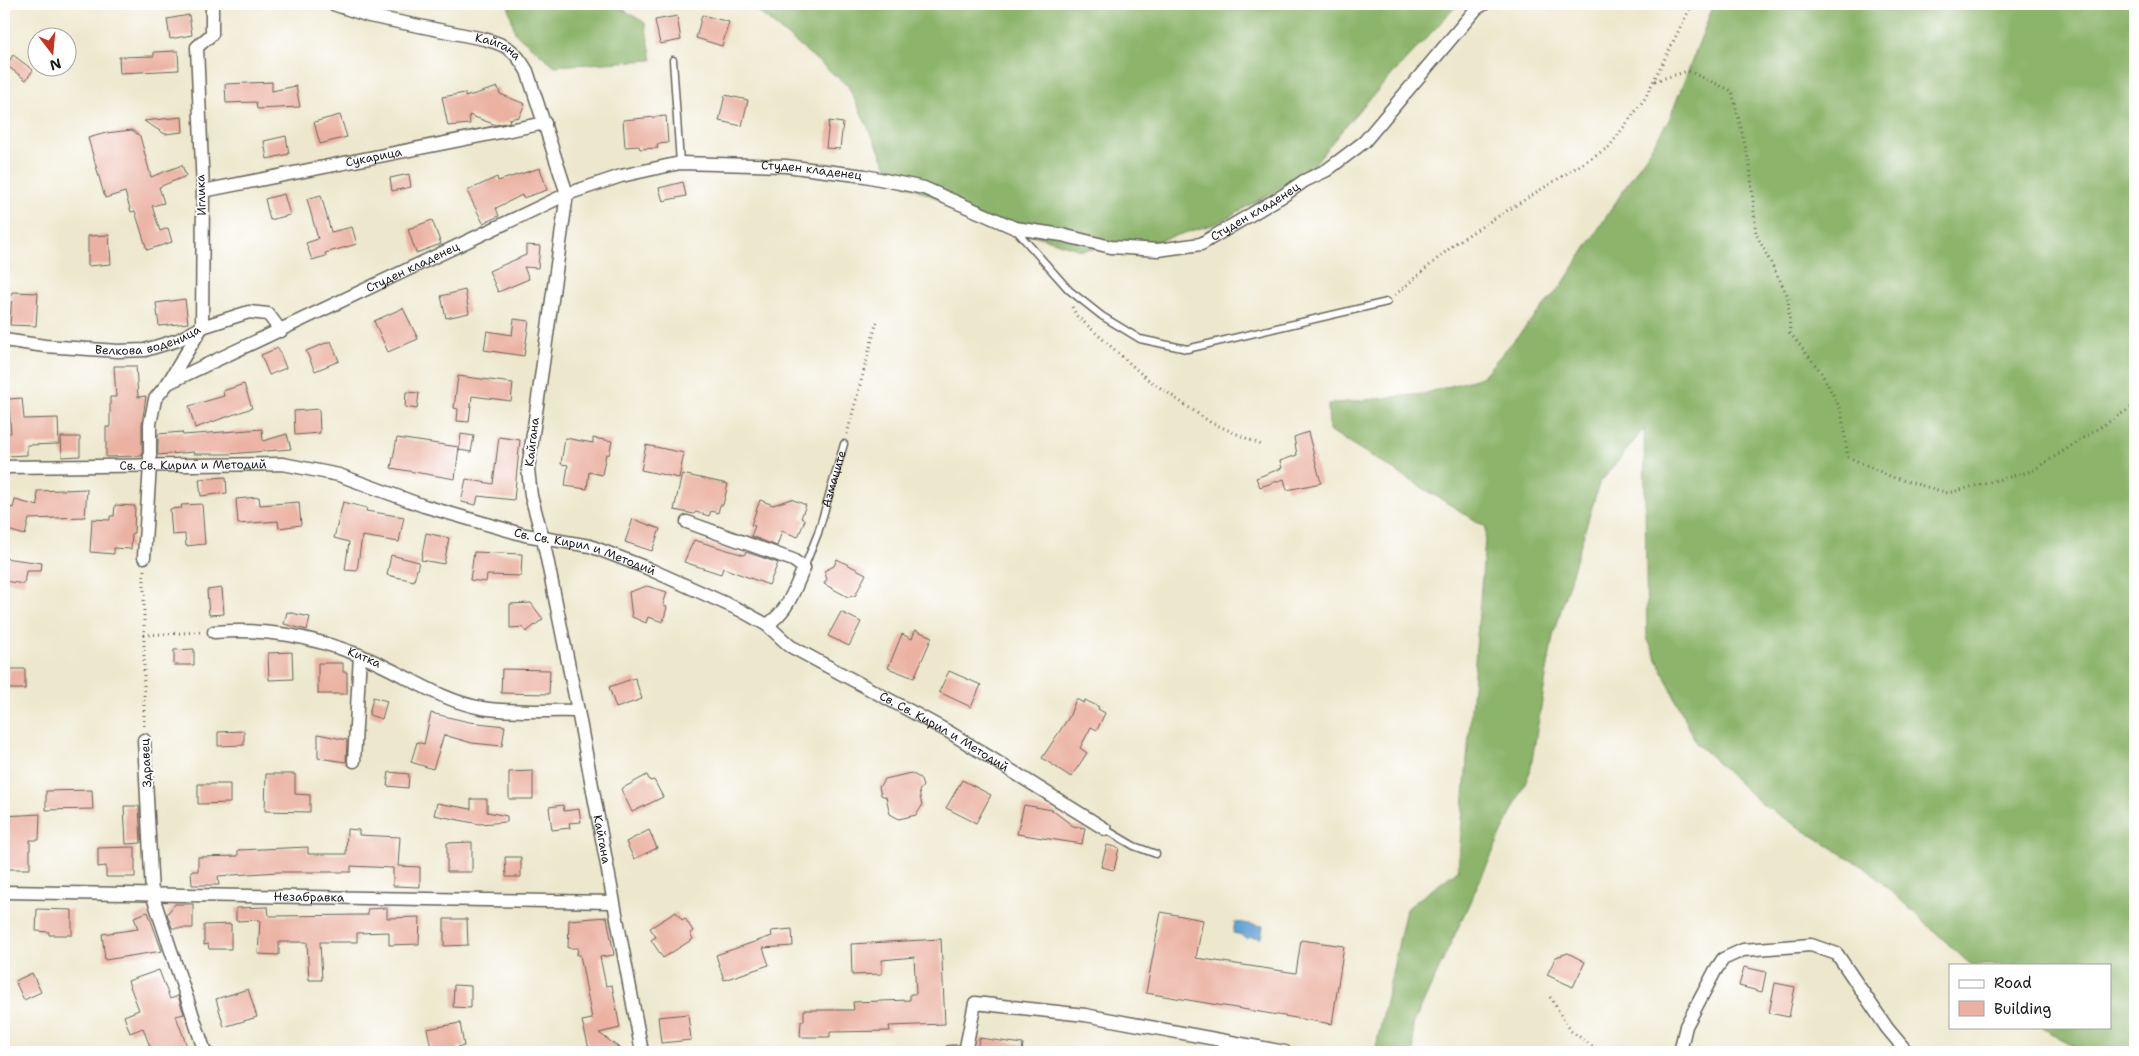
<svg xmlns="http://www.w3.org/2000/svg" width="2139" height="1056" font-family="'Shantell Sans',sans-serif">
<rect width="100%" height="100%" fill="#fff"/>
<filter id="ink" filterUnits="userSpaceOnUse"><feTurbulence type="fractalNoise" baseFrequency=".02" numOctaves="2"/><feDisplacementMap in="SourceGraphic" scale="10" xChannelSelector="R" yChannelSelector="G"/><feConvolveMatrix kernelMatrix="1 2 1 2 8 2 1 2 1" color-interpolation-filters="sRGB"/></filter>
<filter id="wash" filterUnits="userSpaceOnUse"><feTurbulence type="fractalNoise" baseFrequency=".0096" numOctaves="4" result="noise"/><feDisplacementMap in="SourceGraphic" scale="20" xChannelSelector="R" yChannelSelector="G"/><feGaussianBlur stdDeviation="1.12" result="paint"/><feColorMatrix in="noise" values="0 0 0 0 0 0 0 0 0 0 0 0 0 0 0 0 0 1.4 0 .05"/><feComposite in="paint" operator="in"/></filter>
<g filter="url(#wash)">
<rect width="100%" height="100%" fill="#ede8cd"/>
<g fill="#8cb46a" stroke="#546843">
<polygon points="508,4 614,4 645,23 652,60 555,66 515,33"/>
<polygon points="749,4 1458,4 1352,118 1307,173 1218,223 1144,245 1081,250 992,222 893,179 848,86"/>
<path d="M1714,4H2135V1052C2099,1052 2072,1052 2043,1027H2110V965H1971L1868,870L1763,805L1696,743L1647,638L1644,429L1599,484L1553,636L1530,772L1413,1025L1414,1052H1375L1406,909L1458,870L1486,527L1329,430L1328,404L1423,394L1482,377L1562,285L1669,120Z"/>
</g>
<polygon fill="#61a2d4" stroke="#3e5f78" points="1235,922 1263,926 1261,938 1251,937 1246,939 1243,935 1233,933"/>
<g id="blocks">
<g fill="#ebb2a3">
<polygon points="189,15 192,35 170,39 167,19"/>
<polygon points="702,15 729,22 722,46 696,38"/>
<polygon points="677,16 681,40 660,44 655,20"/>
<polygon points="178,51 179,70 120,73 119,57 154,56 154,52"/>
<polygon points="13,55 33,70 26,80 6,65"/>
<polygon points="272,82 272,91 296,86 300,107 257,109 256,102 226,103 225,84"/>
<polygon points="498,87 500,94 525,104 519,117 509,119 510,122 496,125 469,115 470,124 448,126 442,97 465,93 465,97"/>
<polygon points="725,95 748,100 742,126 719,121"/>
<polygon points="340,115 347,137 320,144 314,122"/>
<polygon points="666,116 668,143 657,144 658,148 640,149 639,146 625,147 623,120"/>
<polygon points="182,117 183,132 165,134 144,121"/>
<polygon points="829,121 843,123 840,149 826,148"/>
<polygon points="132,130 140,136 151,177 182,165 186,176 159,187 164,203 152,206 160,231 168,228 172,242 147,250 135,211 131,212 125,192 105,198 88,138 106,133"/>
<polygon points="286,136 289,154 267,159 264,141"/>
<polygon points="540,168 547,190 523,198 522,195 496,208 499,216 483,223 467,191 497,177 498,181"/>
<polygon points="409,174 411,187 392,191 390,178"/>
<polygon points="683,182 686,196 663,201 659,188"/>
<polygon points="284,194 290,215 270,220 265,199"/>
<polygon points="321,195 331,232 352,227 357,244 325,253 326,256 312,260 306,243 318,239 307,199"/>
<polygon points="432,220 441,244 416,253 408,229"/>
<polygon points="109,235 111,264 88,266 88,236"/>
<polygon points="526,245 540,246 538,268 524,267 529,279 498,292 489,271 526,255"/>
<polygon points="465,290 469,313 446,318 441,296"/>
<polygon points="12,292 38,293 36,326 10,325"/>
<polygon points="185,299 188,323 159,326 156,303"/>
<polygon points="403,308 418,339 388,352 374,321"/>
<polygon points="514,319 529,321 524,356 484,350 487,331 512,335"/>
<polygon points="331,341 339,361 315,371 306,351"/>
<polygon points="278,348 286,368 269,375 261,355"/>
<polygon points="114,366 136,366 138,397 146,396 142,424 142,456 106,457 106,427 110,427 110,397 116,397"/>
<polygon points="458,376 513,383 511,401 472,396 469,422 457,421 458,409 454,408"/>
<polygon points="244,384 252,408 195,428 189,406 224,396 223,391"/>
<polygon points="406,392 419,393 417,409 405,407"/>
<polygon points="22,398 24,419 58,418 59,444 27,445 27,455 6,456 6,433 11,433 8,399"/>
<polygon points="319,409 320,433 295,435 294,411"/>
<polygon points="262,429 263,441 287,434 291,449 229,454 194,454 194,452 158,455 158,434 182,432 183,435"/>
<polygon points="1308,432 1321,483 1287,490 1284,479 1260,487 1256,478 1282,468 1280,461 1297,455 1294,437"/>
<polygon points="461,434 474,436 471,452 459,450"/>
<polygon points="61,437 80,437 80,456 62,457"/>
<polygon points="499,437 520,440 514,500 478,496 476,505 461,502 466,479 493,484"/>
<polygon points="397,438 459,447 455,479 391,468"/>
<polygon points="565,438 593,443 593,438 612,441 609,455 606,454 602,475 589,472 587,489 565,486 568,465 561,464"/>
<polygon points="646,445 684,453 679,478 641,470"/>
<polygon points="682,474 728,484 723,505 720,505 718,513 711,511 709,516 696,512 694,514 674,510"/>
<polygon points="226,477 227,493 201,496 199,479"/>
<polygon points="87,489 85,517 29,519 25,535 4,529 7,506 13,508 15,500 38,506 37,491"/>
<polygon points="259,497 260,505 299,502 301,525 279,528 278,521 238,524 236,499"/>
<polygon points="791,499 806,505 801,518 805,520 798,537 782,531 777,546 751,536 755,526 751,525 760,500 773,505"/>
<polygon points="343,502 367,508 366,511 404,517 399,542 362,536 357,571 345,570 349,542 334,538"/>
<polygon points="202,504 205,544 186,546 185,534 172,535 170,509 182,508 181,505"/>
<polygon points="115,505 135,506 134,533 132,533 131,549 114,548 114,554 90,552 92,519 110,520 110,516 114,516"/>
<polygon points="633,519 660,529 652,551 625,542"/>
<polygon points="426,533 449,538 444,564 421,560"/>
<polygon points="694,540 744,555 746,552 778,563 769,585 723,568 721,574 684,562"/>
<polygon points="474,552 522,554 521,576 487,575 486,582 470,580"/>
<polygon points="391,555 419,562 414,581 387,575"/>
<polygon points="4,558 42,563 41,571 26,571 24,584 4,581"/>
<polygon points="837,559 866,574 855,596 848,597 824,584 827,579 824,571 834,566"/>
<polygon points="647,586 667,592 663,605 667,607 663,622 648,617 646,623 632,617 629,592"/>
<polygon points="222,588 224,614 209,615 207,590"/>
<polygon points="531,603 543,619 526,632 522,627 510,628 510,604"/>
<polygon points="287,612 310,617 307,630 284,624"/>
<polygon points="841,612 861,622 849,646 828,636"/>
<polygon points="915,630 932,637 914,678 888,668 902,634 912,639"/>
<polygon points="194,649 194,665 174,665 174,650"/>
<polygon points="292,652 293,679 269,680 268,653"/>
<polygon points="318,663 343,663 343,672 347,672 347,694 318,694"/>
<rect x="9" y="669" width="16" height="20"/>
<polygon points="502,669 550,670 549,694 501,693"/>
<polygon points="949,671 981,685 971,707 939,692"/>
<polygon points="635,678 642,699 616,708 609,687"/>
<polygon points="373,697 387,701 382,719 369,715"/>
<polygon points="1076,699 1084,703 1085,700 1099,707 1098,709 1105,713 1097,730 1091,727 1080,748 1087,753 1071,777 1042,758 1069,717"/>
<polygon points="431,713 469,722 505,726 502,746 472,743 444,735 433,769 411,762 417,742 424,744"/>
<polygon points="244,731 244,745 218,746 218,732"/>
<polygon points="318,734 347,740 346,762 318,758"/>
<polygon points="533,771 533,799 509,799 509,772"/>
<polygon points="389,772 409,774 408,788 387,786"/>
<polygon points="911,773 920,778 923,786 919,791 922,806 916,815 899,819 890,814 886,797 881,795 879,787 885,779"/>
<polygon points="266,774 295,774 295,794 310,795 310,812 265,811"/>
<polygon points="647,775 650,781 654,780 663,797 632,812 621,789"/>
<polygon points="962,780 991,795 976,823 946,808"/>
<polygon points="198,784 230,784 230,803 198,804"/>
<polygon points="92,790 93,809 46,810 46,791"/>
<polygon points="471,799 487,799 487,812 507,816 507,822 479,824 434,815 437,803 471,809"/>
<polygon points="563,805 564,811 579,809 581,822 569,823 570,828 552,830 549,807"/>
<polygon points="1024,805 1052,810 1073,826 1085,828 1082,844 1017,834"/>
<polygon points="124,806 139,806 141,843 126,844"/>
<polygon points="40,814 39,840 30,840 30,869 4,869 4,816"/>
<polygon points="347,829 359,830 359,835 400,837 398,866 420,867 420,887 393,886 393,868 351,866 351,872 278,872 218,876 219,885 192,885 191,871 198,871 198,857 238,856 238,850 308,847 308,854 346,854"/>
<polygon points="649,830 657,848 634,859 626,842"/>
<polygon points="472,842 472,872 447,872 447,843"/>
<polygon points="1107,845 1119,848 1114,870 1101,867"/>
<polygon points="135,847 135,877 106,877 106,866 98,867 98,848"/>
<polygon points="505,857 521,857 521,877 506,877"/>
<polygon points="175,904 193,904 193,928 172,928 167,914"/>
<polygon points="268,907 269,916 368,915 367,909 387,908 387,918 420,917 419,944 389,945 389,932 357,933 357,942 320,942 322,980 309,980 307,942 279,942 279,955 258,954 260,920 236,921 236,908"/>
<polygon points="37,909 72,910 72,935 49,935 49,932 36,931"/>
<polygon points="148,912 162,951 105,960 102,934 138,929 134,917"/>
<polygon points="676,912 682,920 685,918 693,931 690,933 693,939 663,958 651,940 656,937 650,928"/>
<polygon points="1161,912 1203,920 1196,958 1296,973 1301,940 1344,946 1332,1024 1146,993"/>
<polygon points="607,917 614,955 600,957 606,986 612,985 620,1028 599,1033 625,1052 590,1052 582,1021 592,1019 580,955 577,955 578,948 568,948 569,920"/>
<polygon points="444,919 467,919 468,945 444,946"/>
<polygon points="231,924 231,949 209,949 208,944 204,945 204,925"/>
<polygon points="792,929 793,946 763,948 769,965 724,980 716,955 772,936 771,931"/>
<polygon points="941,939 945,1024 889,1026 890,1031 830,1032 830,1037 800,1037 801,1021 804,1021 804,1010 854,1010 853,1002 910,1000 910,994 916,994 914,957 882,960 882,974 852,975 851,944"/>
<polygon points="1568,953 1585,962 1573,987 1547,975 1556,957"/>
<polygon points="1744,967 1766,972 1762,992 1739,986"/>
<polygon points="159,970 170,999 178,996 184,1014 176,1016 189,1052 152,1052 143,1028 130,1033 124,1016 139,1010 128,981"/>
<polygon points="32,973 41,992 24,1000 15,981"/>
<polygon points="1775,983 1795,987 1789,1017 1769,1013"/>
<polygon points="454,985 471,986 471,1008 453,1007"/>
<polygon points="248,989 257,1017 224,1027 216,999"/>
<polygon points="688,1014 691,1040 661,1043 658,1017"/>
<polygon points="460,1023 464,1046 458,1047 458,1052 432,1052 427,1029"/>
<polygon points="979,1038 1023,1044 1022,1052 977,1052"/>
</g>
</g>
</g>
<g filter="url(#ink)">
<use href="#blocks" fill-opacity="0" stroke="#65635a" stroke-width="1"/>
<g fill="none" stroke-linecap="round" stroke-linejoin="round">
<g stroke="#65635a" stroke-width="9">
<g id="service">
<polyline points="673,60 680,163"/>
<polyline points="1015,229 1069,290 1102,316 1140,339 1187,349 1387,302"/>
<path id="s1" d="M804,568L818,533L844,444"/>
<polyline points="1105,829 1134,846 1156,854"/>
</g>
</g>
<g stroke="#65635a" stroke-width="15">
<g id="minor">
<path id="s2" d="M333,4L369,16L484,39C507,45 515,50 527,71L567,194L528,469L531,496L543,539L578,711L642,1052"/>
<path id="s3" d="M203,191L545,123"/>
<path id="s4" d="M4,340L45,346L118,351L145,350L178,340L202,327L249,312L268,314L281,331"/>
<polyline points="168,383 202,327 203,191 197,47 212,34 212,4"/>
<path id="s5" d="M4,467L283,464L339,475L424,506L525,535L590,546L647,568L740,610L767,625L790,646L949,732L1105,829"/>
<path d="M687,522L793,560L804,568C793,592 789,610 767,625"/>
<path id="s6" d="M144,557L150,465V424L155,399L168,383L567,194L621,176L680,163L786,166L865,176L924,188L1015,228L1062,235L1111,247L1158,250L1201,244L1284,195L1304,181L1327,170L1364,142L1477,8L1484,4"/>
<path id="s7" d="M214,632C267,628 309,636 359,655C401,671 437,700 482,708C509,713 549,710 578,711"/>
<polyline points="144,740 152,894 205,1052"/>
<polyline points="354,761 360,655"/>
<path id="s8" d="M4,892L613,902"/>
<polyline points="950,1052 965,1052"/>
<polyline points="965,1052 975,1003 1085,1015 1285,1052"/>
<polyline points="1680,1052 1686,1026 1715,971 1723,959 1743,950 1811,945 1837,954 1887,1028 1907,1052"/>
</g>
</g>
<g stroke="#65635a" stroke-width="3" stroke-dasharray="1 4" stroke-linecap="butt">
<polyline points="1655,81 1688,71 1732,91 1750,166 1756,234 1788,296 1790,333 1821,372 1841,410 1848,457 1892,477 1948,493 2032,471 2135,405"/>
<polyline points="1395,295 1457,242 1609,147 1644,100 1692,4"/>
<polyline points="1072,307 1077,316 1146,378 1210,422 1264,446"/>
<polyline points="847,434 877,321"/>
<polyline points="144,570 144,727"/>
<polyline points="144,635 201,632"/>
<polyline points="1550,997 1571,1031 1601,1052"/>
</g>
<use href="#service" stroke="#fff" stroke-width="6"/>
<use href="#minor" stroke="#fff" stroke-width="12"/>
</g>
</g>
<g text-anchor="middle" stroke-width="4" stroke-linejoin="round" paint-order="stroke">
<g font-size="12" fill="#1c1c1c" stroke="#fff">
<text dy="4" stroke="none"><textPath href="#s2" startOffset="171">Кайгана</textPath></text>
<text dy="4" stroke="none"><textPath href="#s3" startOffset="174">Сукарица</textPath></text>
<text dy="4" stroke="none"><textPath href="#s6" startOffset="870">Студен кладенец</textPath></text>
<text transform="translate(201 195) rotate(-92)" y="4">Иглика</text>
<text dy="4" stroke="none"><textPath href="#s6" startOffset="1335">Студен кладенец</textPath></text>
<text dy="4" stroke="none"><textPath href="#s6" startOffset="450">Студен кладенец</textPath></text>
<text dy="4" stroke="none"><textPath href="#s4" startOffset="146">Велкова воденица</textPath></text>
<text transform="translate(532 442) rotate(-83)" y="4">Кайгана</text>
<text dy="4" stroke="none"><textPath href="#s5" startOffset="189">Св. Св. Кирил и Методий</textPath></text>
<text dy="4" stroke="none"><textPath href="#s1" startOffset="94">Азмаците</textPath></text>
<text dy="4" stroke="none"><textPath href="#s5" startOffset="594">Св. Св. Кирил и Методий</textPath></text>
<text dy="4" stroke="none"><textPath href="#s7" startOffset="154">Китка</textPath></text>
<text dy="4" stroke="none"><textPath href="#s5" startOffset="999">Св. Св. Кирил и Методий</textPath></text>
<text transform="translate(146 763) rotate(-93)" y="4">Здравец</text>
<text dy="4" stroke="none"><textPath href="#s2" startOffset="996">Кайгана</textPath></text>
<text dy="4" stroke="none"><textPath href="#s8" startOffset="305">Незабравка</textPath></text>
</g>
</g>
<rect width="2139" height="1056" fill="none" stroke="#fff" stroke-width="20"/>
<rect x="1949" y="964" width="162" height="65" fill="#ffffff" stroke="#a4a4a4"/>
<rect x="1959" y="980" width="25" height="8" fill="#ffffff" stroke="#a4a4a4"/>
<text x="1994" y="988" font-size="15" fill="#1c1c1c">Road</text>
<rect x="1959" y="1001" width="25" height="15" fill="#ebb2a3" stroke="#a4a4a4"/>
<text x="1994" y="1014" font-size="15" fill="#1c1c1c">Building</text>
<g transform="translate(52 52) rotate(164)"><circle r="24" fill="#ffffff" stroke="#a4a4a4"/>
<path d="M0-4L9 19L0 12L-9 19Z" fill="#c8321e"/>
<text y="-8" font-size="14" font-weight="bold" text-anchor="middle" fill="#1c1c1c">N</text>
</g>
</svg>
